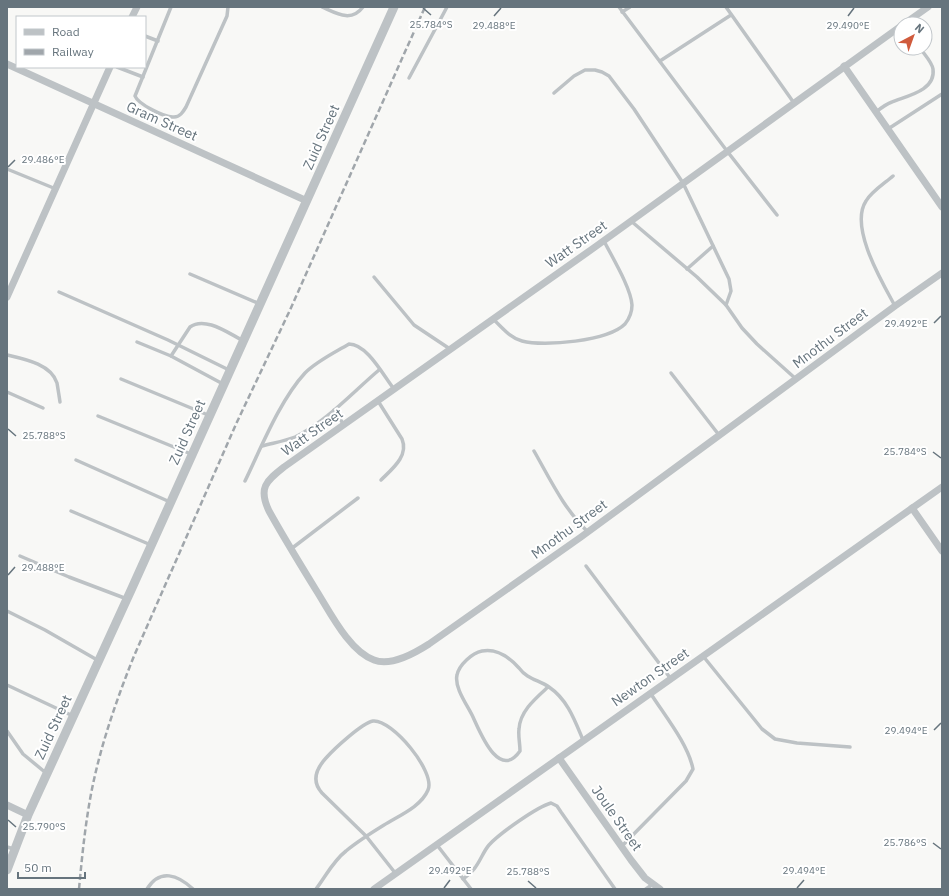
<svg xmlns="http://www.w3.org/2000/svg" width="949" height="896" font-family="'IBM Plex Sans',sans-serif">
<rect width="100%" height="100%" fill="#f8f8f6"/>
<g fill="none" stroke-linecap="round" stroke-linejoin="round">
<g stroke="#bdc2c5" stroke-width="3.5">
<path d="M171,7L135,96C138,104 165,118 174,117C180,117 183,112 186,107L227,16L228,7"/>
<path d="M322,7C336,13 351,23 363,7"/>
<polyline points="619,7 727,151 777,215"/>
<polyline points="726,7 794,103"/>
<polyline points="622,12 630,7"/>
<polyline points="145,36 158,41"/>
<polyline points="660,61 731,15"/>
<polyline points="117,67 143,77"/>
<polyline points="409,78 447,7"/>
<polyline points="554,93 574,76 585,70 595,70 602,72 609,76 634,109 683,183 729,279 731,291 726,305"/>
<path d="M876,112C881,108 886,104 892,102C906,96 936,91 933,69C932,62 924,54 920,48"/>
<polyline points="888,129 942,94"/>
<polyline points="7,169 56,189"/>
<path d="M893,176C885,183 871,192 866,201C849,227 882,282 895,306"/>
<polyline points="631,221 697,277 726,305 742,328 757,344 796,379"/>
<polyline points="687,269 713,246"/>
<polyline points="190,274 260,304"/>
<polyline points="374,277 414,325 450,349"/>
<polyline points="59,292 168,340 229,370"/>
<path d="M493,319C502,327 510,338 522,341C544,347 608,341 625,324C629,319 632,312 632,305C631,288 612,257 604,241"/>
<path d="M137,342L171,356L190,327C205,316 228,333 242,340"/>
<path d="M7,355C24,359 51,364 57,383C58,389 59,395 60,402"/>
<polyline points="171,356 223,384"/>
<polyline points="671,373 719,435"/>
<polyline points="121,379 208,415"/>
<polyline points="7,392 43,408"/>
<path d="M378,401L402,439C409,456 392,469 381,480"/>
<polyline points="334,410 344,425"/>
<polyline points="98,416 191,454"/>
<path d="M262,446C273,443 285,441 295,437C325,423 354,391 379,370"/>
<path d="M534,451C550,479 564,509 588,532"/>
<polyline points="76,460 170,502"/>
<path d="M245,481C261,448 280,400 305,373C317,361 334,353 349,344C367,344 383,375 394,389"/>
<polyline points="71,511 151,545"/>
<polyline points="291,549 358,498"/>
<polyline points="20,556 69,577 127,599"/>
<polyline points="586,566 671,679"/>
<polyline points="7,611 45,630 99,661"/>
<polyline points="703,656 762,729 775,739 797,743 850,747"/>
<polyline points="7,685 73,716"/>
<path d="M548,687C536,698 520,711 519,729C518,736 520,743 520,751C499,781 480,732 473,717C468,706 454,688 457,675C459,665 472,653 482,651C497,648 510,658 519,668C527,679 539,680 549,687C568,700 575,721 583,740"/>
<polyline points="7,731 23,754 46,773"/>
<polyline points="437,845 471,889"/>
<polyline points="7,847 14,849"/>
<path d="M621,847L686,781L693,769C688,744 665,716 651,694"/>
<path d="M463,879C467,876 471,873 474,869C480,862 483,852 489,845C500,833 537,807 551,803L557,806L561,812L615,889"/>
<path d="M147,889C160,868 178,875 193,889"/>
<path d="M316,889C326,876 333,861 346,851C358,841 371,833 384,825C398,816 421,807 428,790C436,772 392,719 373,721C362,723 334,749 326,758C316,769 311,781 322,793L366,836L396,874"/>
<polyline points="646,889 653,884"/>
</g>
<g stroke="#bdc2c5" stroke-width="7">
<polyline points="132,17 137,7"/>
<polyline points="904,24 928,7"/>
<path d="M901,26L595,247L284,467C266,481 258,488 269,511C284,538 300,564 316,590C330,612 349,651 374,660C391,667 415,653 429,644L581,537L895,306L942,273"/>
<polyline points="7,64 307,201"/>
<polyline points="844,66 942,207"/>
<polyline points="7,297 110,67"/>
<polyline points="912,508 942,551"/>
<polyline points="559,758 631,860 645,878 660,889"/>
<polyline points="7,805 28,815"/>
<polyline points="374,889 942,487"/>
</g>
<polyline stroke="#bdc2c5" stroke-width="9" points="7,870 28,815 132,588 394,7"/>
<path stroke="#a0a6ab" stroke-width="2.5" stroke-dasharray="6 3" stroke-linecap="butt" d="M79,889C82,857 85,826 91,794C100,747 116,701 134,656L237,422L290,310L425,7"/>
</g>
<path fill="none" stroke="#66747d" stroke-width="1.5" d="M423,8L431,15M494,16L501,8M848,16L854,8M8,167L15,160M934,323L941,316M8,429L16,436M933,452L941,458M8,575L15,567M934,730L941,723M8,820L16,827M933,843L941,849M528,881L536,888M444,888L450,880M797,888L804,880"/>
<g text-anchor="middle" stroke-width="4" stroke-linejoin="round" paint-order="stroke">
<g font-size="14" fill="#66747d" stroke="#fff">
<text transform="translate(162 121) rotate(24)" y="5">Gram Street</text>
<text transform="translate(321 137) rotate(-66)" y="5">Zuid Street</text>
<text transform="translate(576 244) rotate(-35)" y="5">Watt Street</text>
<text transform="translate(830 338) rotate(-37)" y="5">Mnothu Street</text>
<text transform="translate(187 432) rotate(-66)" y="5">Zuid Street</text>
<text transform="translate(312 432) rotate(-35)" y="5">Watt Street</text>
<text transform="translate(569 529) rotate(-36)" y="5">Mnothu Street</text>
<text transform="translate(650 677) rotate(-35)" y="5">Newton Street</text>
<text transform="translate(53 727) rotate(-65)" y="5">Zuid Street</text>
<text transform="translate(617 818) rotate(55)" y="5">Joule Street</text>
</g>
</g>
<g font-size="10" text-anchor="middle" fill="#66747d" stroke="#fff" stroke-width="4" stroke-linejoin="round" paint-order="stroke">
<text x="431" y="28">25.784°S</text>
<text x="494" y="29">29.488°E</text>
<text x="848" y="29">29.490°E</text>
<text x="43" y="163">29.486°E</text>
<text x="906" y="327">29.492°E</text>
<text x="44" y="439">25.788°S</text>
<text x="905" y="455">25.784°S</text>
<text x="43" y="571">29.488°E</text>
<text x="906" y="734">29.494°E</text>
<text x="44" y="830">25.790°S</text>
<text x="905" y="846">25.786°S</text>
<text x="450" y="874">29.492°E</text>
<text x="804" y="874">29.494°E</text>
<text x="528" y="875">25.788°S</text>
</g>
<rect width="949" height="896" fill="none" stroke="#66747d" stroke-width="16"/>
<rect x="16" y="16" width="130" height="52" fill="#ffffff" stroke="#c2c7cb"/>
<rect x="24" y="29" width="20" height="6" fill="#bdc2c5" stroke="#c2c7cb"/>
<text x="52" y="36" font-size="12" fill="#66747d">Road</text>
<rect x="24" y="49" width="20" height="6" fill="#a0a6ab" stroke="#c2c7cb"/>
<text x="52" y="56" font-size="12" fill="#66747d">Railway</text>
<g transform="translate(913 36) rotate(41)"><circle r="19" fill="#ffffff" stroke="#c2c7cb"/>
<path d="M0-3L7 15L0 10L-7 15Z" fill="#d05b3d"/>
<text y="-6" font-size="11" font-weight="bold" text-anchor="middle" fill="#66747d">N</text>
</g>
<path d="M18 872v6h67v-6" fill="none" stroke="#66747d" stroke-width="2"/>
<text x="24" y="872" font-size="12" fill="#66747d" stroke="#ffffff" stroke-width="3" paint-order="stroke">50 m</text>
</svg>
